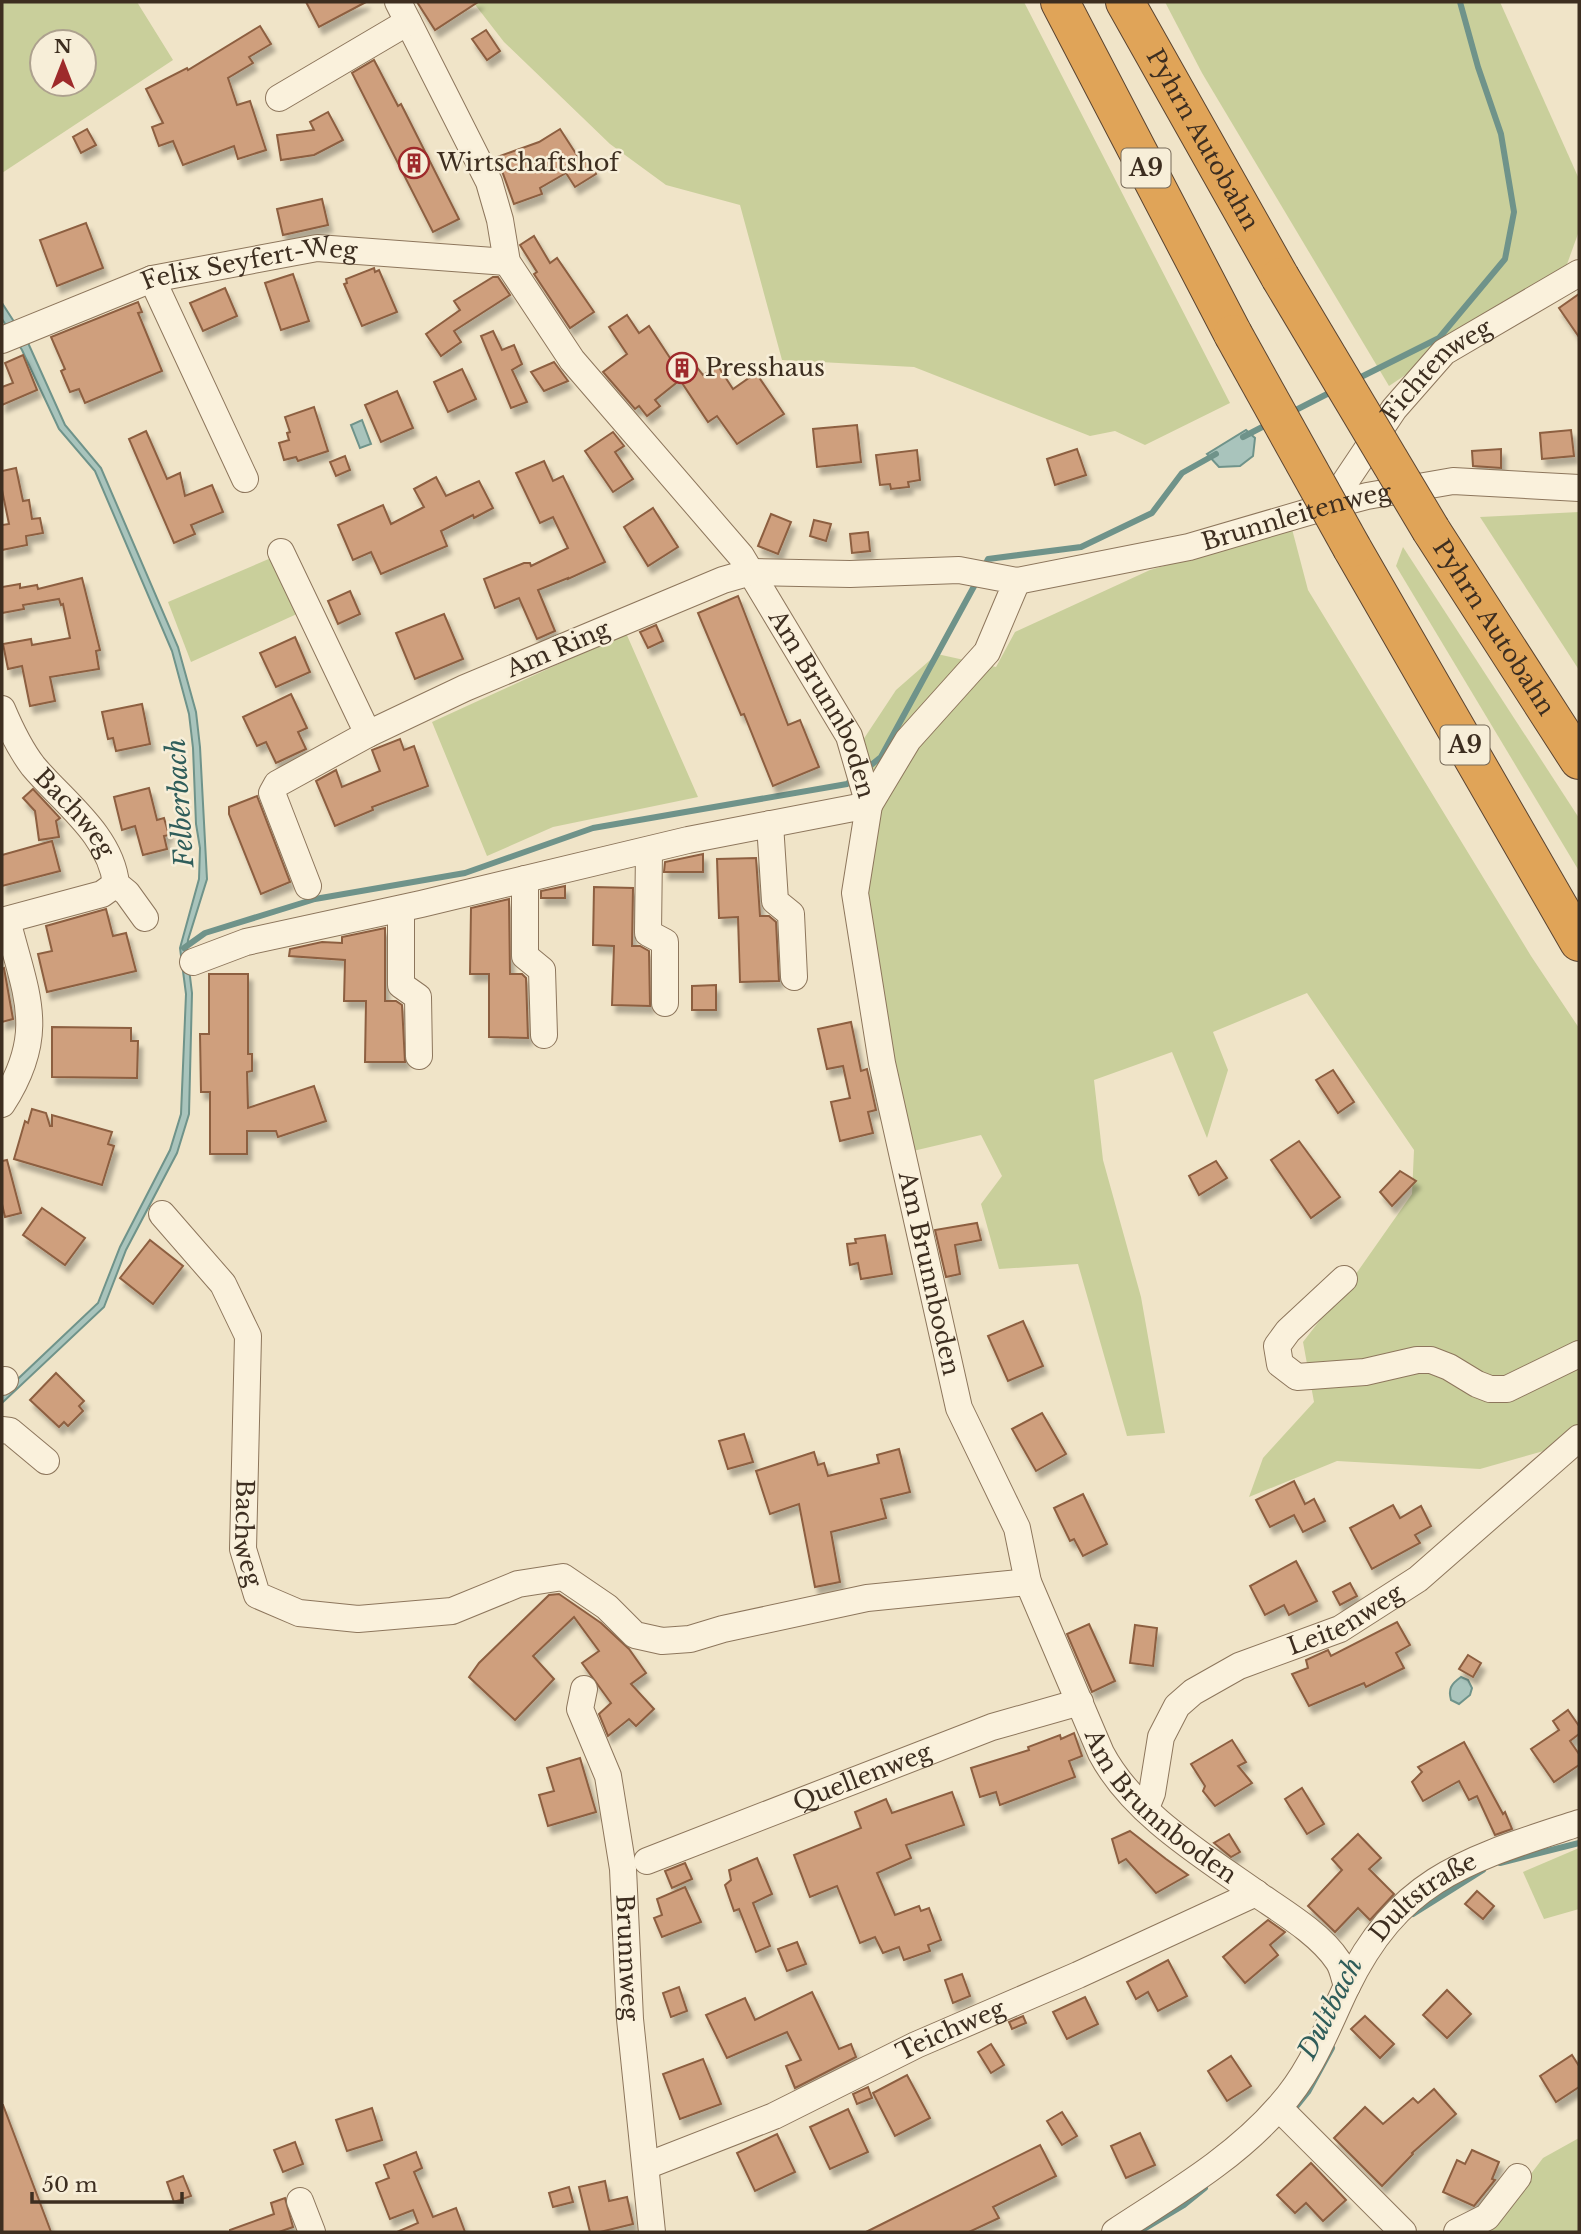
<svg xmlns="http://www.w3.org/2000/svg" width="1581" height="2234" font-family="'Libre Baskerville',serif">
<defs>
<filter id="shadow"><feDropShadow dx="4" dy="7" stdDeviation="2" flood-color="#0004"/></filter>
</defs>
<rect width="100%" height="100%" fill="#f0e4c8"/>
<g fill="#c9cf9b" fill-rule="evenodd">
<path d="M2,2H137L173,60L2,173ZM84,42V84H42V42Z"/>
<polygon points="473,2 1024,2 1230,403 1145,445 1115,431 1090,436 914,367 782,360 740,205 666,185 610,144 504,42"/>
<polygon points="1165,2 1500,2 1579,179 1579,231 1566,267 1389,386 1202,73"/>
<polygon points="1579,512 1579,670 1480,517"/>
<polygon points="1292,529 1308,590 1531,956 1579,1028 1579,1441 1480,1469 1337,1461 1249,1497 1263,1458 1314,1402 1303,1342 1358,1271 1412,1194 1414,1150 1307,993 1213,1032 1228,1070 1207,1138 1172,1052 1094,1080 1103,1160 1141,1297 1165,1433 1127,1436 1078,1264 999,1269 981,1204 1002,1176 981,1135 913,1151 858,991 844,880 859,802 863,740 896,690 937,654 996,667 1015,632 1150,570"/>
<polygon points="1403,547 1579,818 1579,871 1396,566"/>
<polygon points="271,558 299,613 191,662 168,602"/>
<polygon points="626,633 698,797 553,827 487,856 432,722"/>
<polygon points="1579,1848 1579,1909 1544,1919 1523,1872"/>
<polygon points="1579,2138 1579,2232 1481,2232 1490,2228 1543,2158"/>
</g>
<g fill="#a9c4bc" stroke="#6f938a" stroke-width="2">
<polygon points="2,303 29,345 65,425 101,468 178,647 196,712 200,747 207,879 188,940 187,952 192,993 189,1114 177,1153 126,1250 104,1307 2,1403 2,1394 98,1303 120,1247 170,1150 181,1114 186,994 180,948 199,879 200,848 196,824 193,748 189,714 172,651 95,471 59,429 22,350 2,319"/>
<polygon points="362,420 371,444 360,448 351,425"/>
<polygon points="1246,430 1255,438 1253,456 1240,466 1219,467 1207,454"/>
<path d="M1461,1677L1468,1680L1472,1688L1470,1695L1459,1704L1451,1700C1448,1689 1451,1684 1461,1677Z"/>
</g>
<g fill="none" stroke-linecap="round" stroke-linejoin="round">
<g stroke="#6f938a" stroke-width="6">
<polyline points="1355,380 1439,338 1505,259 1514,212 1501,134 1478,67 1460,2"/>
<polyline points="1290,413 1333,391"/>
<polyline points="1243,437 1268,424"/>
<polyline points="983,569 988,559 1081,547 1152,513 1182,473 1216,454"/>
<polyline points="865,770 881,757 978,579"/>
<polyline points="184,948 205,933 315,899 465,873 593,828 847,784 853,779"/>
<polyline points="1500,1863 1579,1843"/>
<polyline points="1413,1914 1483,1870"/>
<polyline points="1292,2112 1308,2092 1332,2048"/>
<polyline points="1144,2229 1184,2205 1205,2188"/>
</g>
</g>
<g fill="#cf9f7d" stroke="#8d5f41" stroke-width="2" filter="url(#shadow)">
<polygon points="306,2 366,2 319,27"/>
<polygon points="417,2 478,2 435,30"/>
<polygon points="260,26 271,44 249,57 253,63 228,78 237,105 250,101 266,150 238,159 234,146 183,165 173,141 159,146 152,127 163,123 146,89 187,68 188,70"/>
<polygon points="486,30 500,51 487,60 472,39"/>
<polygon points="374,60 398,106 401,104 459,219 433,232 352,73"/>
<polygon points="328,112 343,140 314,155 281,160 277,135 314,130 310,122"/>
<polygon points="87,129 96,145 81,153 73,137"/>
<polygon points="560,129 582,163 587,160 596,174 575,187 566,173 540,188 542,194 514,204 497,157 539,142"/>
<polygon points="322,199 328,225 283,235 277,209"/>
<polygon points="86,223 103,268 57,286 40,240"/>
<polygon points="534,236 550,263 557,258 594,312 570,328 534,274 537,272 520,245"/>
<polygon points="374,268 375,272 379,270 397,312 362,326 344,284 347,283 346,279"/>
<polygon points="293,274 309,321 281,330 265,283"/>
<polygon points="493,277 498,277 510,295 454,331 461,342 441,356 426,334 460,310 454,301"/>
<polygon points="225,288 237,316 203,331 190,303"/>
<polygon points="1579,294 1579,337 1559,308"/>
<polygon points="138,302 142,312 138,313 162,371 85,403 79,389 70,392 61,371 65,369 51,337"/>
<polygon points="627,315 639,333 649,326 674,364 686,354 703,375 718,366 733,389 756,373 784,414 737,444 717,416 708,422 680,380 655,400 660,406 647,416 639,406 635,409 603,372 627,354 609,327"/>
<polygon points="493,331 502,350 514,345 522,364 512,370 527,402 511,408 481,336"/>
<polygon points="23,355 37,390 2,405 2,387 13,383 5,363"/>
<polygon points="554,362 568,381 544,391 531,372"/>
<polygon points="462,369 476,399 448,412 434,382"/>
<polygon points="397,391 413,428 381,442 365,405"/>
<polygon points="314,407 328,451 298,461 296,457 284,460 279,443 289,440 287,433 290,432 285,417"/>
<polygon points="857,425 861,462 817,467 813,429"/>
<polygon points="1571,430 1574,456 1542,459 1540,433"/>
<polygon points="146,431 167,479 180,473 185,496 212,485 223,512 191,525 195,534 174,543 129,439"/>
<polygon points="613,432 624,446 615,452 633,479 613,492 585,451"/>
<polygon points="1077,449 1086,475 1055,485 1047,459"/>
<polygon points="1501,449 1501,468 1473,466 1472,451"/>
<polygon points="917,450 920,480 908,482 909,487 891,489 890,484 880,485 876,455"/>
<polygon points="345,456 350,470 336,476 330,462"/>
<polygon points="544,461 553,481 563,476 605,562 568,579 568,578 538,590 555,631 537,639 519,598 495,608 484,579 524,563 530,563 531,566 568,548 553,517 540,523 516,473"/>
<polygon points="16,468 23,501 29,500 32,519 40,518 43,533 26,536 27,545 2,550 2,525 9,524 2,490 2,471"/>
<polygon points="436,477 446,496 479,481 493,508 474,518 473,515 441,531 447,546 381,574 371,552 353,560 338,525 383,505 391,524 424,507 414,489"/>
<polygon points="653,508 678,547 648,566 624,527"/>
<polygon points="771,514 791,522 778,554 758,546"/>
<polygon points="814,520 831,524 826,541 810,536"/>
<polygon points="868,532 870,551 852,553 850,534"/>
<polygon points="82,578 100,650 96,651 99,669 50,677 55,701 30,706 22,666 8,669 3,644 31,639 32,645 70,638 63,604 61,605 59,599 23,605 24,609 2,613 2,587 20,584 20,588 37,585 38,589"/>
<polygon points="350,591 360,614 338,624 328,601"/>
<polygon points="738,596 788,725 800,720 819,767 773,786 744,714 741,715 698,613"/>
<polygon points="444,614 463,659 415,679 396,633"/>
<polygon points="656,625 663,641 648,648 640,632"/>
<polygon points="295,637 310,672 276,687 260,653"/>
<polygon points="291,694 307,728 298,732 306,749 276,763 266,742 257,746 243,717"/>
<polygon points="142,704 150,744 116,751 113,738 108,739 102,712"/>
<polygon points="400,739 404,750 414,746 428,786 372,807 373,810 335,826 316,781 336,770 342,787 380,771 372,750"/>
<polygon points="149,788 157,820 164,818 169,835 164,836 167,849 143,855 135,826 122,830 114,797"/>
<polygon points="33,789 60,818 56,821 59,837 39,840 35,811 23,798"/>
<polygon points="257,796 290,882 261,894 229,814 229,807"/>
<polygon points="52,841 60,871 2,886 2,855"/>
<polygon points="703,854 703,872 664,872 665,862"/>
<polygon points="756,858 760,916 769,916 776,922 779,981 740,982 738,917 719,918 717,859"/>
<polygon points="565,886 565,898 541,898 541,891"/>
<polygon points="594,887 633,888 632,946 640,946 649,951 650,1006 612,1005 614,946 593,945"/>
<polygon points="509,899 510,974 522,974 526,978 528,1038 489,1037 489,974 470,974 471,908"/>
<polygon points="106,909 113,936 126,933 136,971 47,992 38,954 52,951 46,926"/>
<polygon points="385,928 385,1001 396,1001 402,1005 405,1062 365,1062 366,1001 344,1001 345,960 289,956 290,949 322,942 342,943 342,937"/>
<polygon points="4,968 13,1019 2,1022 2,969"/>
<polygon points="209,974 248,974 248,1054 252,1054 252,1071 247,1072 248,1108 314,1086 326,1121 278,1137 276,1131 247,1131 247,1154 210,1154 210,1092 201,1092 200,1034 209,1034"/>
<polygon points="716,985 716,1010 692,1010 692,986"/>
<polygon points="851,1022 861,1071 867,1069 876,1110 868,1112 873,1133 840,1141 831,1102 850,1098 843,1066 827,1069 818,1029"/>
<polygon points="52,1027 131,1028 131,1041 138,1041 137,1078 52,1077"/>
<polygon points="1333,1070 1354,1102 1338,1113 1316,1080"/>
<polygon points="32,1109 46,1113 50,1126 52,1126 52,1115 112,1132 108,1144 114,1146 102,1185 14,1159 25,1121 28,1123"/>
<polygon points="1299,1141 1340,1197 1311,1218 1271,1160"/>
<polygon points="7,1160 21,1213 5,1217 2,1204 2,1161"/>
<polygon points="1216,1161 1227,1178 1199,1195 1189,1176"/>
<polygon points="1400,1171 1416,1181 1392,1206 1380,1192"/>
<polygon points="42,1208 85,1238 65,1265 23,1235"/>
<polygon points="977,1223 981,1240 955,1245 960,1274 946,1277 935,1230"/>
<polygon points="885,1235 892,1274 861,1279 858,1263 850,1265 847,1244 856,1243 855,1239"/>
<polygon points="150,1240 183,1266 153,1304 120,1278"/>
<polygon points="1023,1321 1043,1366 1008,1381 988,1336"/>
<polygon points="56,1373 84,1401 79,1406 83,1411 68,1426 64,1422 59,1427 30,1400"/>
<polygon points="1042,1413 1066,1454 1036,1471 1012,1429"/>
<polygon points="744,1434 753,1462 728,1469 719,1441"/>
<polygon points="899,1449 910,1492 881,1499 886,1518 831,1532 840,1582 815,1587 799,1504 770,1514 756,1471 814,1452 818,1465 824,1463 828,1476 879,1463 877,1455"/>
<polygon points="1294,1481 1305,1504 1314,1499 1325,1521 1303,1532 1294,1515 1270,1527 1256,1500"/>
<polygon points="1083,1494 1107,1544 1083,1556 1074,1539 1070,1541 1054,1508"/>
<polygon points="1393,1505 1400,1518 1421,1506 1431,1526 1415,1535 1420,1543 1372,1569 1350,1528"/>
<polygon points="1296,1561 1317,1601 1289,1615 1284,1605 1265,1615 1250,1586"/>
<polygon points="1350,1583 1357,1596 1340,1605 1333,1592"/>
<polygon points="559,1594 601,1623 629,1649 646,1673 631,1684 654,1709 636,1726 629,1719 608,1736 599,1714 611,1703 582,1663 599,1651 574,1617 533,1656 554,1679 515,1720 469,1677 479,1663 549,1595"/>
<polygon points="1397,1622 1410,1645 1396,1653 1404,1668 1366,1687 1364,1683 1309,1706 1292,1674 1308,1668 1306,1660 1328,1650 1331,1656"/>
<polygon points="1089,1624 1115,1681 1092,1692 1067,1634"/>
<polygon points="1135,1625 1157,1628 1153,1666 1130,1663"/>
<polygon points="1468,1655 1481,1663 1473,1677 1459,1669"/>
<polygon points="1568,1710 1579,1726 1579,1734 1570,1741 1579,1754 1579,1765 1554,1782 1531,1749 1559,1730 1553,1721"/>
<polygon points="1074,1733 1082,1756 1069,1761 1075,1777 1000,1805 996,1792 980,1797 971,1768 1029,1750 1028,1747 1060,1735 1061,1739"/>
<polygon points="1232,1740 1246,1762 1238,1766 1252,1783 1215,1806 1203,1791 1205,1786 1191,1764"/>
<polygon points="1464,1742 1503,1814 1505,1812 1512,1829 1495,1835 1477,1796 1469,1800 1459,1781 1423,1801 1412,1782 1422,1772 1418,1767"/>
<polygon points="580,1758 596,1812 548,1826 539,1795 554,1791 547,1768"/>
<polygon points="1302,1788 1324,1824 1307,1834 1285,1799"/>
<polygon points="952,1792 964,1825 906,1845 911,1858 877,1873 895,1915 919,1906 921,1911 929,1908 941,1940 928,1945 930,1951 904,1960 899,1947 883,1953 875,1937 860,1943 837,1886 810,1897 794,1855 861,1828 855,1812 886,1799 892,1813"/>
<polygon points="1130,1831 1166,1859 1188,1875 1156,1893 1126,1859 1119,1863 1112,1839"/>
<polygon points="1229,1834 1240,1852 1231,1857 1214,1843"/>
<polygon points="1358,1834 1381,1858 1369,1869 1394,1894 1370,1920 1358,1908 1335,1932 1308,1906 1342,1870 1332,1859"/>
<polygon points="757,1858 772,1894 753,1903 770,1946 756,1952 739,1909 734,1911 725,1885 731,1880 729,1870"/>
<polygon points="685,1863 692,1879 672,1888 665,1871"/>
<polygon points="685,1887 701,1922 662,1937 654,1918 662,1915 657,1899"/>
<polygon points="1477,1891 1494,1906 1483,1919 1465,1904"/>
<polygon points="1268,1920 1285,1932 1270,1945 1278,1955 1245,1983 1223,1957"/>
<polygon points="797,1942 806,1964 787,1971 778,1949"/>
<polygon points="1168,1960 1187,1996 1158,2011 1148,1992 1136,1999 1127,1982"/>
<polygon points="962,1974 970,1996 953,2003 945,1980"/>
<polygon points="679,1987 687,2011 671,2017 663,1993"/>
<polygon points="1447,1990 1471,2014 1447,2038 1423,2015"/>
<polygon points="812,1992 839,2049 851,2044 856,2057 795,2088 786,2066 801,2060 787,2032 727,2058 706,2015 745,1998 755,2020"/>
<polygon points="1085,1997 1098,2024 1067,2039 1053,2012"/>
<polygon points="1023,2016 1026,2023 1012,2029 1009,2022"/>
<polygon points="1365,2016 1394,2044 1380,2058 1351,2029"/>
<polygon points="991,2044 1004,2065 991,2073 978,2052"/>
<polygon points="1572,2055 1579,2066 1579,2087 1556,2102 1540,2076"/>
<polygon points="1231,2056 1251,2086 1227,2101 1208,2071"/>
<polygon points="703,2059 721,2104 680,2119 663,2074"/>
<polygon points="907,2075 930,2118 895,2136 873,2093"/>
<polygon points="868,2087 872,2098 857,2104 853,2094"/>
<polygon points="1434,2089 1456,2114 1412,2153 1413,2154 1382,2186 1334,2138 1365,2107 1383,2124 1413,2098 1418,2103"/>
<polygon points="2,2105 3,2105 51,2232 2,2232"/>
<polygon points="372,2108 382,2140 347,2151 336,2120"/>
<polygon points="848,2109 868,2152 830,2169 810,2127"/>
<polygon points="1062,2112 1077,2136 1062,2145 1047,2121"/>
<polygon points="1140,2133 1155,2165 1126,2178 1111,2146"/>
<polygon points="777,2134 795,2172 755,2191 737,2153"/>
<polygon points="295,2142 303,2164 283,2172 274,2150"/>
<polygon points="1040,2145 1056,2176 993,2207 999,2218 969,2232 866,2232"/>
<polygon points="1472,2150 1499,2162 1492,2179 1495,2180 1474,2206 1443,2192 1457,2160 1465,2164"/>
<polygon points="416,2152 422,2168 414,2172 433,2217 456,2208 465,2232 397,2232 418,2223 413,2210 390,2219 376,2183 389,2178 384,2165"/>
<polygon points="1311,2163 1346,2200 1323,2221 1306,2203 1295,2213 1277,2195"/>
<polygon points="183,2176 191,2196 174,2202 167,2182"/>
<polygon points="605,2181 609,2201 627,2197 633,2224 600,2232 590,2232 579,2187"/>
<polygon points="569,2187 573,2202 553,2207 549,2193"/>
<polygon points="285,2198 293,2227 279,2232 230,2232 230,2230 274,2214 271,2203"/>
</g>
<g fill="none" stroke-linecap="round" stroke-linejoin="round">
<g stroke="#8d765c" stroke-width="28">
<g id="minor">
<path id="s1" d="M398,2L489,182L500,220L507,262L572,360L741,556L849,736L869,805L855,893L882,1063L959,1408L1017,1528L1028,1582L1101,1753C1133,1814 1204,1856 1260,1896C1285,1913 1321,1935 1338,1961C1343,1968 1344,1978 1347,1986"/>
<polyline points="279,98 408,22"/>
<polyline points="152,279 245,479"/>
<path id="s2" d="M2,340L152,279L317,248L507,262"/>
<path id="s3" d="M1329,506L1394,409L1444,352L1579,273"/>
<polyline points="281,552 368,734"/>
<path id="s4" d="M1017,581L1189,547L1329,506L1367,496L1453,481L1579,488"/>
<path id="s5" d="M2,709C10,728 20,749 33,766C62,801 111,835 116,884L127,893L145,918"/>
<polyline points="770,824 775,901 791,914 794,977"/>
<polyline points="649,850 648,933 665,942 665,1003"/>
<polyline points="525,879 525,956 542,970 544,1035"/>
<polyline points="401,909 401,985 418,997 419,1056"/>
<polyline points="2,921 102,894 116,884"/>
<polyline points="193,962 246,942 421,904 688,840 869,805 908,740 987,652 1017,581 959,570 850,574 751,572 723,580 465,688 368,734 277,784 272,793 308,886"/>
<path d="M2,1104C48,1033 26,995 7,920"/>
<path id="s6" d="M162,1214L223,1284L248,1336L243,1549L257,1595L299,1613L358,1619L452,1611L518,1584L563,1577L607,1607L635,1635L662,1641L690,1639L723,1629L867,1598L1028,1582"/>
<polyline points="1344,1279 1288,1331 1277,1346 1280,1364 1297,1377 1365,1372 1417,1360 1431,1360 1449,1367 1477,1384 1490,1389 1507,1389 1579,1354"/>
<polyline points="2,1382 5,1380"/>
<polyline points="2,1430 10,1431 46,1461"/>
<path id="s7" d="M584,1689L580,1709L608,1776L623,1869L630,2019L652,2232"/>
<path id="s8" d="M1146,1808L1152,1793L1161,1737L1177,1706L1193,1692L1239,1666L1340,1629L1418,1579L1579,1438"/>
<path id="s9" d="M647,1861L992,1727L1080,1702"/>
<polyline points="1279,2108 1403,2232"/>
<path id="s10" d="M646,2166L774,2116L916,2045L1078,1975L1256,1893"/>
<polyline points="300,2201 312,2232"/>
<path id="s11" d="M1115,2232C1171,2195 1234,2159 1279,2107C1311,2072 1326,2030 1346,1988C1400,1876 1470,1859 1579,1823"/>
<polyline points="1457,2232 1487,2217 1518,2177"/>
</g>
</g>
<g stroke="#5b4430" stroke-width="40">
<g id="highway">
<polyline points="1060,2 1233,334"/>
<path id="s12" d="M1125,2L1280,277"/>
<path id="s13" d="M1431,530L1579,760"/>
<polyline points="1352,548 1579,942"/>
</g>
</g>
<use href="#minor" stroke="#faf1dc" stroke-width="26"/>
<use href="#highway" stroke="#e0a458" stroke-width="38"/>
<g stroke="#5b4430" stroke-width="40" stroke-linecap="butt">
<g id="highway-bridge">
<polyline points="1280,277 1431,530"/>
<polyline points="1233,334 1352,548"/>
</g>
</g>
<use href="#highway-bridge" stroke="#e0a458" stroke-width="38"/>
</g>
<defs>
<g id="building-ring" transform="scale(1.575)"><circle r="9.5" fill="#f7eed8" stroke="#9e2a2b" stroke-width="1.5"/><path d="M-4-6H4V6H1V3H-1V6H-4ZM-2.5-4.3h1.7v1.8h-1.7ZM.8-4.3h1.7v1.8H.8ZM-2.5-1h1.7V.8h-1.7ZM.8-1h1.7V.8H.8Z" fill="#9e2a2b"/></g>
</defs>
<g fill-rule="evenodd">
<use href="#building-ring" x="414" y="163"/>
<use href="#building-ring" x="682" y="368"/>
</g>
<g text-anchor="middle" stroke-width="5" stroke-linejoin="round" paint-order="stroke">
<g fill="#f7eed8" stroke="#756857" stroke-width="2">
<rect x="1121.5" y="148.5" width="49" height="39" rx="5"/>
<rect x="1440.5" y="725.5" width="49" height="39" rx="5"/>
</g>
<g font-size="23" font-weight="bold" fill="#3d2e20">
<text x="1146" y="176">A9</text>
<text x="1465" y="753">A9</text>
</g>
<g font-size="24" fill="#3d2e20" stroke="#f7eed8">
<text dy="8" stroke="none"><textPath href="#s12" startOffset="158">Pyhrn Autobahn</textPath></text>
<text dy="8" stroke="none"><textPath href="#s2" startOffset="261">Felix Seyfert-Weg</textPath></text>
<text dy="8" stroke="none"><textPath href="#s3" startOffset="175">Fichtenweg</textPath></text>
<text dy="8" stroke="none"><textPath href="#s4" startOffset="287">Brunnleitenweg</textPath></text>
<text dy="8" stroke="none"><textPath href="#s13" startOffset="116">Pyhrn Autobahn</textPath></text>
<text transform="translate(558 649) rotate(-23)" y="8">Am Ring</text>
<text dy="8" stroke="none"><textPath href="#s1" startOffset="830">Am Brunnboden</textPath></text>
<text dy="8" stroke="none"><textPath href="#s5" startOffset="128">Bachweg</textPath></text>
<text dy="8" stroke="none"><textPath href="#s1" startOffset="1419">Am Brunnboden</textPath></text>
<text dy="8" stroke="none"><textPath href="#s6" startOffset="348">Bachweg</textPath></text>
<text dy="8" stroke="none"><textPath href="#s8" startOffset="298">Leitenweg</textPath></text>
<text dy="8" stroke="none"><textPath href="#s9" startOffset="231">Quellenweg</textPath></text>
<text dy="8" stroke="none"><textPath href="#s1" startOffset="2011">Am Brunnboden</textPath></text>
<text dy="8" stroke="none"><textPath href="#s11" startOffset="466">Dultstraße</textPath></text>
<text dy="8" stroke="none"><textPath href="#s7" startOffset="276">Brunnweg</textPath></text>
<text dy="8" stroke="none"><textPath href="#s10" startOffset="334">Teichweg</textPath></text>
</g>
<g font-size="24" fill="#3d2e20" stroke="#f7eed8" text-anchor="start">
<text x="437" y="171">Wirtschaftshof</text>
<text x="705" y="376">Presshaus</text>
</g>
<g font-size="26" font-style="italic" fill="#2f5d5a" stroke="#f7eed8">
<text transform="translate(180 803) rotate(-94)" y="9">Felberbach</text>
<text transform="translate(1330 2008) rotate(-63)" y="9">Dultbach</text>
</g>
</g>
<rect width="1581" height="2234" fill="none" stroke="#3d2e20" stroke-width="7"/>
<g transform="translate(63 63)"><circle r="33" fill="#f7eed8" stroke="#ada18e" stroke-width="2"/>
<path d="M0-5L12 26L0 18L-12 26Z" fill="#9e2a2b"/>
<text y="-10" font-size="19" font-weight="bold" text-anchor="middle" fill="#3d2e20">N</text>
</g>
<path d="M32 2192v10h150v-10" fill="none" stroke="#3d2e20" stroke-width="3.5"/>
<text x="42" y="2192" font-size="21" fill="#3d2e20" stroke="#f7eed8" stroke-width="5" paint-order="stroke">50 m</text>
</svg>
